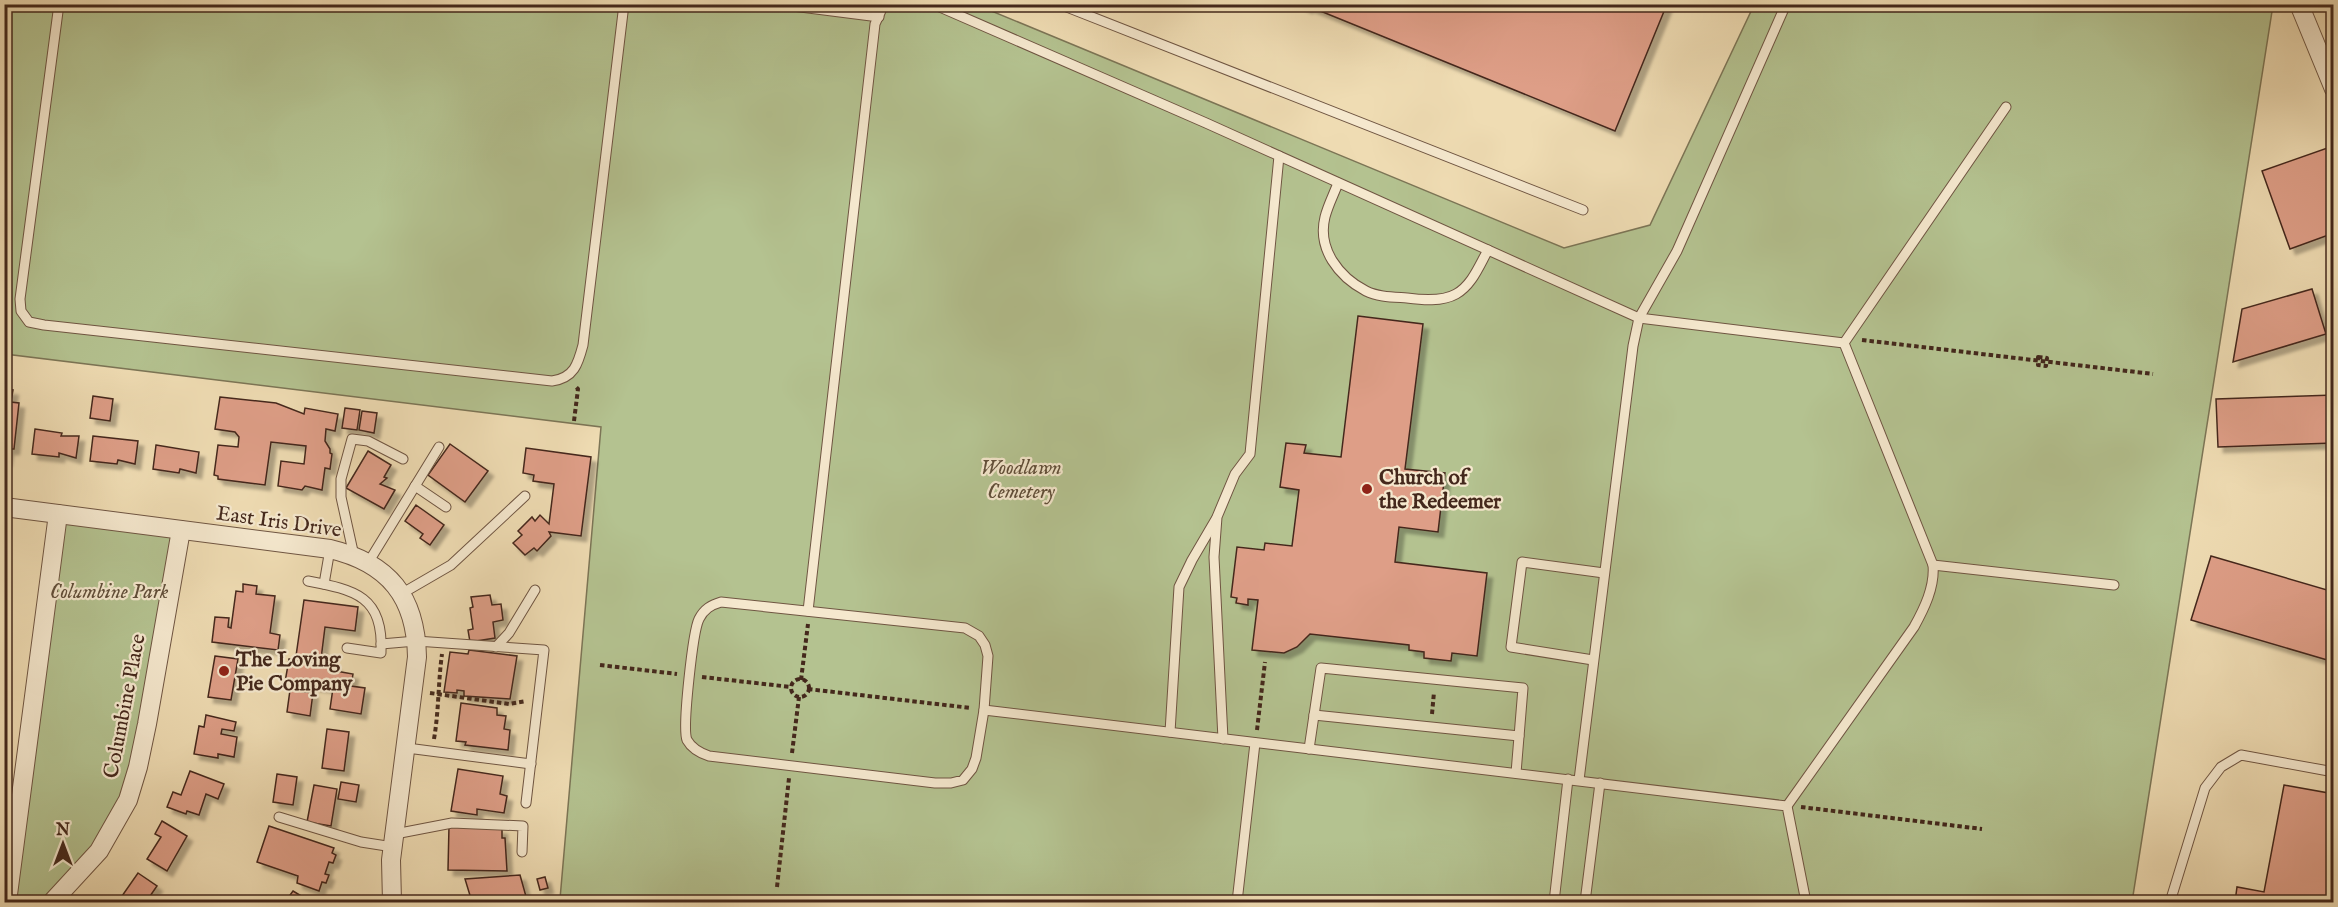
<svg xmlns="http://www.w3.org/2000/svg" width="2338" height="907" font-family="'IM FELL English',serif">
<defs>
<filter id="shadow"><feDropShadow dx="5.5" dy="5.5" stdDeviation="1.5" flood-color="#0004"/></filter>
</defs>
<rect width="100%" height="100%" fill="#efdcb3"/>
<filter id="stains"><feTurbulence type="fractalNoise" baseFrequency=".00333" numOctaves="4"/><feColorMatrix values="0 0 0 0 .2 0 0 0 0 .09 0 0 0 0 .02 0 0 0 .5 -.17"/></filter>
<radialGradient id="worn" r=".72"><stop offset=".6" stop-color="#630" stop-opacity="0"/><stop offset="1" stop-color="#630" stop-opacity=".3"/></radialGradient>
<g fill="#b4c290" stroke="#7c7556" stroke-width="1.5">
<polygon points="5,5 977,5 1564,248 1650,225 1754,5 2273,5 2132,902 590,902 560,899 601,427 5,354"/>
<polygon points="58,514 181,530 127,800 52,902 7,902"/>
</g>
<g fill="#de9e87" stroke="#44281c" stroke-width="1.5" filter="url(#shadow)">
<polygon points="1299,4 1667,4 1615,131 1308,6 1307,8"/>
<polygon points="2333,146 2334,233 2290,249 2262,171"/>
<polygon points="2312,289 2326,334 2233,362 2242,309"/>
<polygon points="1358,316 1423,324 1405,469 1445,473 1438,532 1399,527 1395,562 1487,573 1477,656 1452,653 1451,661 1424,658 1424,652 1409,650 1409,645 1310,634 1297,647 1284,653 1252,650 1258,600 1248,599 1248,605 1236,603 1237,598 1231,597 1237,547 1264,550 1265,543 1292,546 1299,490 1280,487 1286,443 1306,445 1304,453 1341,457"/>
<polygon points="4,389 13,390 11,402 19,403 14,449 8,449 6,462"/>
<polygon points="2334,395 2334,443 2218,447 2216,399"/>
<polygon points="93,396 113,399 110,421 90,418"/>
<polygon points="220,397 276,403 304,414 305,408 338,414 335,431 326,429 325,441 330,449 330,453 332,454 330,469 325,468 322,490 305,486 302,490 278,486 281,461 304,464 306,446 271,442 265,485 218,479 218,476 214,475 218,445 238,447 239,437 235,432 215,429"/>
<polygon points="345,408 360,410 357,430 342,428"/>
<polygon points="362,411 377,413 374,433 359,430"/>
<polygon points="35,429 62,433 61,436 79,436 76,458 59,453 59,457 32,454"/>
<polygon points="93,436 138,441 135,464 118,460 117,464 90,461"/>
<polygon points="450,444 488,471 465,502 428,475"/>
<polygon points="156,445 199,452 196,473 180,469 179,473 153,469"/>
<polygon points="526,448 591,457 581,536 549,532 551,536 537,551 534,548 525,555 513,543 522,535 518,531 532,517 535,521 540,515 549,524 554,484 533,481 534,475 523,473"/>
<polygon points="368,451 391,465 384,477 387,478 380,484 395,490 384,509 346,488"/>
<polygon points="416,505 444,525 430,545 420,538 423,534 405,521"/>
<polygon points="2211,556 2334,592 2334,662 2191,620"/>
<polygon points="243,584 257,586 256,594 275,596 270,633 280,635 278,650 212,642 215,617 229,618 228,627 231,628 236,591 243,592"/>
<polygon points="490,595 492,605 501,604 503,620 493,622 495,638 470,642 468,630 473,629 470,608 473,607 471,597"/>
<polygon points="304,600 358,607 355,631 325,627 321,659 296,656"/>
<polygon points="469,650 517,656 510,699 464,696 464,691 457,690 457,693 444,692 450,652 468,654"/>
<polygon points="215,656 238,659 231,700 208,697"/>
<polygon points="289,659 336,666 336,671 353,674 351,686 365,688 361,714 330,709 333,688 285,682"/>
<polygon points="290,690 313,693 310,716 287,712"/>
<polygon points="461,703 497,708 497,715 506,716 504,729 510,730 508,750 465,745 466,742 456,741"/>
<polygon points="206,715 236,722 234,731 222,729 221,734 237,737 234,757 218,754 218,758 194,754 199,726 204,727"/>
<polygon points="327,729 349,732 344,771 322,768"/>
<polygon points="458,769 503,776 500,794 507,796 504,813 477,809 477,815 451,811"/>
<polygon points="190,771 224,784 218,799 206,794 199,815 187,811 186,814 167,807 173,792 181,795"/>
<polygon points="277,774 297,777 293,805 273,802"/>
<polygon points="341,782 359,785 356,802 338,799"/>
<polygon points="314,785 337,789 331,826 307,822"/>
<polygon points="2284,785 2334,794 2334,902 2235,902 2237,887 2264,892"/>
<polygon points="162,821 187,836 167,871 147,859 161,837 155,834"/>
<polygon points="269,826 334,848 332,853 336,855 333,863 329,862 325,874 329,875 326,883 322,882 319,891 297,883 298,876 257,862"/>
<polygon points="449,826 502,829 502,838 505,838 507,871 448,870"/>
<polygon points="138,873 157,886 148,899 150,901 149,902 123,902 126,898 122,896"/>
<polygon points="520,875 527,900 523,902 472,902 465,879"/>
<polygon points="545,877 548,888 540,890 537,879"/>
<polygon points="293,891 308,900 307,902 285,902"/>
</g>
<g fill="none" stroke-linecap="round" stroke-linejoin="round">
<g stroke="#6f5542" stroke-width="11">
<g id="lane">
<path d="M59,4L20,299L21,311L29,322L44,325L552,381C574,378 578,364 583,345L624,4"/>
<polyline points="777,4 879,17"/>
<polyline points="933,4 1206,123 1639,318 1844,343 2006,107"/>
<polyline points="1059,4 1583,210"/>
<path d="M1338,183C1334,194 1328,205 1325,217C1317,249 1339,277 1366,291C1378,297 1393,297 1407,298C1422,300 1442,302 1456,294C1472,285 1479,266 1488,250"/>
<polyline points="415,486 446,507"/>
<polyline points="354,556 341,497 341,479 352,439 368,441 403,459"/>
<polyline points="368,563 439,447"/>
<polyline points="1933,565 2114,585"/>
<path d="M308,581C355,590 384,596 381,653L347,648"/>
<polyline points="324,584 330,549"/>
<polyline points="401,594 451,565 525,496"/>
<path d="M721,602L965,628L979,636L985,645L988,656L984,710L976,758L972,769L963,780L951,783H935L709,756C700,753 692,749 687,740C682,728 693,631 699,619C704,609 711,605 721,602Z"/>
<polyline points="808,611 875,24 884,4"/>
<polyline points="381,644 416,641 544,650 526,803"/>
<polyline points="496,647 509,633 535,590"/>
<polyline points="1593,660 1511,647 1522,562 1604,573"/>
<polyline points="984,710 1787,806 1806,902"/>
<polyline points="1314,715 1519,736"/>
<polyline points="1170,732 1179,587 1192,560 1216,519"/>
<polyline points="1223,739 1214,557 1217,517 1235,474 1250,454 1279,156"/>
<polyline points="407,748 531,764"/>
<polyline points="1309,749 1321,668 1523,688 1516,773"/>
<polyline points="1579,780 1633,346 1639,318 1677,251 1786,4"/>
<path d="M1787,806L1914,627C1924,609 1935,587 1933,565L1844,343"/>
<polyline points="279,817 361,842 393,847"/>
<polyline points="395,834 452,823 523,826 522,852"/>
<polyline points="1237,902 1255,743"/>
<polyline points="1554,902 1568,779"/>
<polyline points="1585,902 1600,783"/>
<polyline points="2170,902 2205,788 2221,767 2241,755 2334,772"/>
</g>
</g>
<g stroke="#6f5542" stroke-width="20">
<g id="street">
<polyline points="2299,4 2334,89"/>
<path d="M4,507L330,549C389,563 416,597 417,657L391,860L392,902"/>
<polyline points="7,902 58,514"/>
<polyline points="52,902 99,851 128,800 138,767 147,724 181,530"/>
</g>
</g>
<g stroke="#44281c" stroke-width="4" stroke-dasharray="4.5 3" stroke-linecap="butt">
<polyline points="1862,340 2153,374"/>
<polygon points="2038,357 2047,358 2046,366 2038,365"/>
<polyline points="574,421 578,389 575,386"/>
<polyline points="600,665 677,674"/>
<polyline points="702,677 791,687"/>
<circle cx="800" cy="688" r="9"/>
<polyline points="801,680 808,624"/>
<polyline points="808,689 971,708"/>
<polyline points="430,693 509,704 526,701"/>
<polyline points="1432,714 1434,692"/>
<polyline points="1257,730 1265,662"/>
<path d="M434,739C439,710 438,683 442,654"/>
<polyline points="792,753 799,697"/>
<polyline points="1801,807 1982,829"/>
<polyline points="777,887 789,778"/>
</g>
<use href="#lane" stroke="#f5e8ce" stroke-width="9"/>
<use href="#street" stroke="#f5e8ce" stroke-width="18"/>
</g>
<g fill="#8f2418" stroke="#f5e8ce" stroke-width="2">
<circle cx="1367" cy="489" r="6"/>
<circle cx="224" cy="671" r="6"/>
</g>
<g text-anchor="middle" stroke-width="4.5" stroke-linejoin="round" paint-order="stroke">
<g font-size="21" font-style="italic" fill="#604e39" stroke="#f5e8ce">
<text x="1021" y="474">Woodlawn<tspan x="1021" dy="24">Cemetery</tspan></text>
<text x="109" y="598">Columbine Park</text>
</g>
<g font-size="21" font-weight="bold" fill="#44281c" stroke="#f5e8ce" text-anchor="start">
<text x="1379" y="484">Church of<tspan x="1379" dy="24">the Redeemer</tspan></text>
<text x="236" y="666">The Loving<tspan x="236" dy="24">Pie Company</tspan></text>
</g>
<g font-size="21" fill="#44281c" stroke="#f5e8ce">
<text transform="translate(279 521) rotate(8)" y="7">East Iris Drive</text>
<text transform="translate(124 706) rotate(-79)" y="7">Columbine Place</text>
</g>
</g>
<rect width="2338" height="907" fill="none" stroke="#efdcb3" stroke-width="24"/>
<rect x="6" y="6" width="2326" height="895" fill="none" stroke="#44281c" stroke-width="3"/>
<rect x="12" y="12" width="2314" height="883" fill="none" stroke="#44281c" stroke-width="1.5"/>
<g transform="translate(63 844)" stroke="#f5e8ce" stroke-width="4.5" paint-order="stroke">
<path d="M0-4.5L10 22L0 15L-10 22Z" fill="#44281c"/>
<text y="-9" font-size="16" font-weight="bold" text-anchor="middle" fill="#44281c">N</text>
</g>
<rect width="100%" height="100%" filter="url(#stains)"/>
<rect width="100%" height="100%" fill="url(#worn)"/>
</svg>
